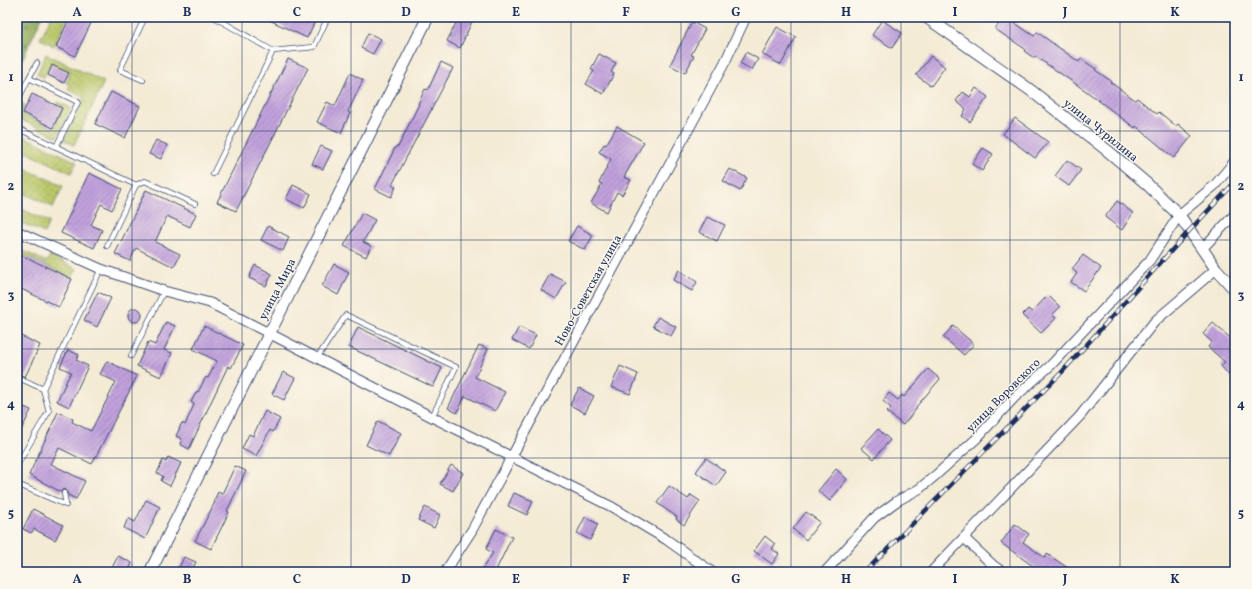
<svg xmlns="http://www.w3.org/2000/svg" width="1252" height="589" font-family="Vollkorn,serif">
<defs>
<pattern id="grass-dots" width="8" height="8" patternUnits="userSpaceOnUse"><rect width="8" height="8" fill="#b9c667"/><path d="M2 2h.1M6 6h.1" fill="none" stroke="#9eaa5c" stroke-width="1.8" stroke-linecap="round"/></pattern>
<pattern id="forest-firs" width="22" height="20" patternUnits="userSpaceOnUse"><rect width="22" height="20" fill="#92ab5c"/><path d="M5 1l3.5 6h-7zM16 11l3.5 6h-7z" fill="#768c4f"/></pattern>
<pattern id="building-hatch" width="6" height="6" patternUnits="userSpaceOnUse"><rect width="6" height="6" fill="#c1a1dc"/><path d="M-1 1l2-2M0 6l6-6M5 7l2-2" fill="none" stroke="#9c84b6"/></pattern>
</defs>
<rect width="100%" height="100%" fill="#fbf7ec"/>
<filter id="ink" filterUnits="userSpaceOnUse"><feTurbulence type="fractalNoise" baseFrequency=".025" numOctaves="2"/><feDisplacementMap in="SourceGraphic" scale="8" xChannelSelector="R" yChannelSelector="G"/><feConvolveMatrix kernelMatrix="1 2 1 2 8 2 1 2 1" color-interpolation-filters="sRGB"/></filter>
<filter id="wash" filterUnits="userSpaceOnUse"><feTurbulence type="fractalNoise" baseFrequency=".012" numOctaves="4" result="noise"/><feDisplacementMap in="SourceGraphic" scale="16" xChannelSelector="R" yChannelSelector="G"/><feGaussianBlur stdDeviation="0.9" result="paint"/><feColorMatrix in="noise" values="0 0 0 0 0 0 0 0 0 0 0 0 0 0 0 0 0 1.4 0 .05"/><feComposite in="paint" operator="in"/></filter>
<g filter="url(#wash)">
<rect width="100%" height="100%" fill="#f4ebd5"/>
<g fill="url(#grass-dots)" stroke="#6a7a62">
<polygon points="51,17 68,17 54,46 40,39"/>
<polygon points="46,54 104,82 74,145 64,140 84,97 68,90 70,85 66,83 71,72 51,63 44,78 37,74"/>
<polygon points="17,101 25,105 22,114 53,129 63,108 57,105 58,102 71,108 57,137 17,118"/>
<polygon points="17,133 77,162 71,173 17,148"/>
<polygon points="17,165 63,186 53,207 17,190"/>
<polygon points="17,207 49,222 44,233 17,221"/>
<polygon points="17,248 47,262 50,256 77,269 72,278 17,252"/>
</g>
<polygon fill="url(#forest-firs)" stroke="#566d5d" points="19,17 42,17 17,71 17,22"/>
<g id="blocks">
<g fill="url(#building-hatch)">
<polygon points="70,17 94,17 75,56 56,47"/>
<polygon points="263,17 317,17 307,38"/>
<polygon points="459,17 474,17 460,48 447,41"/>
<polygon points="1003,17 1006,17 1034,36 1037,32 1079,62 1081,59 1096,69 1095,70 1111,81 1110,82 1135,100 1137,98 1157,114 1159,112 1176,126 1178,124 1192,136 1174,158 1136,126 1135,128 1086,91 1035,56 1034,58 1024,51 1025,49 995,29"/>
<polygon points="882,20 902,33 892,48 872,35"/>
<polygon points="692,22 705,29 691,55 694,56 685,73 670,65"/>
<polygon points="777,27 796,37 781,65 762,54"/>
<polygon points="368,33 381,39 373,54 361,48"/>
<polygon points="746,52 758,59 752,70 740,63"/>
<polygon points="599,54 616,63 611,72 614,74 603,94 586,84 594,71 591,69"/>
<polygon points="931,56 945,67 931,86 916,75"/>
<polygon points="288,59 308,68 236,211 217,202"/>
<polygon points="441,62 453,68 392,185 396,187 391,197 375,189 396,146 398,147 419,104 418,104 425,89 428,90"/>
<polygon points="52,65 69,73 64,83 48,75"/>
<polygon points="350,73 363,80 348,112 350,113 341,133 317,122 327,102 335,106"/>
<polygon points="976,88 988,97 970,122 962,116 966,109 956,101 963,92 970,97"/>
<polygon points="111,92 140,106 125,138 95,124"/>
<polygon points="32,94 62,108 53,128 23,113"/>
<polygon points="1015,118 1048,142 1035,158 1003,134"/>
<polygon points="617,126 644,142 624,177 631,180 622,195 617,192 607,212 591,203 602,184 599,183 611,159 599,152 604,144 606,145"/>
<polygon points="156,140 167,145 161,159 149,154"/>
<polygon points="321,146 332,151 323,169 312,164"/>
<polygon points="983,148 993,154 982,171 972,164"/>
<polygon points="1067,160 1081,170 1069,186 1055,176"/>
<polygon points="730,169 747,178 740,191 723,181"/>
<polygon points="89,173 122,189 112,210 101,204 91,225 102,230 94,248 61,233"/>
<polygon points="293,185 311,194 304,208 286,199"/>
<polygon points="146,190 196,214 190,227 167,216 155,242 180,254 174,267 136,248 130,261 115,254"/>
<polygon points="1117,201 1133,213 1122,230 1105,217"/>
<polygon points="362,213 375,220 363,242 371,246 366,257 344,246"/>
<polygon points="707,217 725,225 717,241 699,232"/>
<polygon points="268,226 289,237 283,251 261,240"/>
<polygon points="577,226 593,235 585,250 568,241"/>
<polygon points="17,253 72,279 59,307 17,287"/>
<polygon points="1083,255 1101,268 1084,291 1071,282 1077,273 1072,269"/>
<polygon points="334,264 349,272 338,295 322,286"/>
<polygon points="255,265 272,274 266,286 249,278"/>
<polygon points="679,270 697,282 692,291 673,280"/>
<polygon points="550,274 566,282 556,299 541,290"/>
<polygon points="98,292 111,298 97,327 84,320"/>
<polygon points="1048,295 1060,307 1052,315 1056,318 1041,333 1022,315 1028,309 1032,312"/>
<circle cx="135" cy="315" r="7"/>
<polygon points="658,317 676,327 671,336 653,326"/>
<polygon points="166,322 175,326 164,350 172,353 161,377 137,366 148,342 155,345"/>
<polygon points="1213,323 1235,342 1235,382 1221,366 1225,362 1208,347 1212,342 1203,334"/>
<polygon points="204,326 243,345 231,368 228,366 189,449 180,444 182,439 176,436 182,423 185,425 193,407 194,404 191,402 197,391 198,392 206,377 208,378 217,361 193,349"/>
<polygon points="953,326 974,344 964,355 943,337"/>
<polygon points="358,327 442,368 433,387 349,347"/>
<polygon points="519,327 536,335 529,349 512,340"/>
<polygon points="21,336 40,345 25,377 17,373 17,344"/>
<polygon points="479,345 488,349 475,377 505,392 495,411 465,396 457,413 448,408"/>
<polygon points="68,350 79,355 76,360 88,366 69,407 57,401 71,372 60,367"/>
<polygon points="107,361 137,376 92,464 59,448 51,464 85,481 76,499 68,495 66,490 63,489 61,492 29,475 58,412 73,419 72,422 91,431 116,382 100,374"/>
<polygon points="620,366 638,374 630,394 611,387"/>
<polygon points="928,369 940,379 916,407 917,408 903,425 887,412 891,408 883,401 889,393 898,400 902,395 904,397"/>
<polygon points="283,372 295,378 284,400 272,394"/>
<polygon points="579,388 594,396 585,413 570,405"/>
<polygon points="17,404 31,410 17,439"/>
<polygon points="265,411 280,419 273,432 270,430 256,456 242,449 249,434 253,436"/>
<polygon points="378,421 401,433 389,456 366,445"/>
<polygon points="878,429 890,440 874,459 861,448"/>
<polygon points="168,457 181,463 170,486 161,481 163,476 157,473 163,460 166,462"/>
<polygon points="706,458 726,472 716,486 696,472"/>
<polygon points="451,465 463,473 453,491 440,484"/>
<polygon points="235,466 246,471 227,511 229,512 211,549 195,541 215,502 214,501 218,492 222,494"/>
<polygon points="836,469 847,479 830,501 818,491"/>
<polygon points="669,486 688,499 691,495 700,501 684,525 676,519 677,517 657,503"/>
<polygon points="514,493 533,501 527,515 508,506"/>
<polygon points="146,500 160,507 145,539 124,528 128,518 135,522"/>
<polygon points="425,507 440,515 434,528 418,520"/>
<polygon points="33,509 63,525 55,540 34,529 31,533 23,529"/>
<polygon points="806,512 820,522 806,540 793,529"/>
<polygon points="585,517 598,524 590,540 577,533"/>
<polygon points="1015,524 1029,534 1023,542 1045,558 1047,554 1074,572 1041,572 1001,543"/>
<polygon points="496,529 512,537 495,572 480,572 493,553 486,549"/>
<polygon points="765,536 775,544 772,549 779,554 772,564 754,551"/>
<polygon points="118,556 132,563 128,572 110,572"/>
<polygon points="184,557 196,562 191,572 177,572"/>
</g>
</g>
</g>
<g filter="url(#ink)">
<use href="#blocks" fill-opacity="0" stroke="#3c4b70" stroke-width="1"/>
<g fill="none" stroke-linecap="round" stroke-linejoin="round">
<g stroke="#3c4b70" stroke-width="6">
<g id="service">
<polyline points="273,51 314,47 328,17"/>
<polyline points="29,78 37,63"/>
<polyline points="143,80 120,70 145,17"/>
<polyline points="20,96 29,78 78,102 56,147"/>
<polyline points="17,128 136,185 107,246"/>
<polyline points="213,174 273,51 214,17"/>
<polyline points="136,185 145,181 195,204"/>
<polyline points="131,356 164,291"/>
<polyline points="317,358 346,315 456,367 432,417"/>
<polyline points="17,377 43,389"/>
<polyline points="17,465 49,411 43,389 101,269"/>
<polyline points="17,484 66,505 64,493"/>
</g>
</g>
<g stroke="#3c4b70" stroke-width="11">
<g id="minor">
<polyline points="17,231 101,269 164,291 210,303 432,417 612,507 667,540 712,572"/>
<polyline points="1202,249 1235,214"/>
<polyline points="964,538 994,566 1003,572"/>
<polyline points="445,572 472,530 725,62 746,17"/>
<polyline points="825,572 874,518 897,501 919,489 936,475 976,439 1014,398 1050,366 1150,260 1179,215 1215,185 1235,161"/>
<polyline points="931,572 1080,416 1155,321 1216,269"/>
</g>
</g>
<g stroke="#3c4b70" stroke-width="13">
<g id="tertiary">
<polyline points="926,17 1029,89 1108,151 1147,184 1179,215 1216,269 1235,290"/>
<polyline points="150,572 428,17"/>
</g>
</g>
<use href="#service" stroke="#fff" stroke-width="4.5"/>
<use href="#minor" stroke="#fff" stroke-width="9"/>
<use href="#tertiary" stroke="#fff" stroke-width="11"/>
<g stroke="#1b2f5e" stroke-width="4.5">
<polyline id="rail" points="865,572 1062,372 1190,230 1235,182"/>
</g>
<use href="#rail" stroke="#fbf7ec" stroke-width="3" stroke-dasharray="9" stroke-linecap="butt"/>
</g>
</g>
<path fill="none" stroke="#1b2f5e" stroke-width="1" stroke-opacity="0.55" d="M132,17V572M242,17V572M351,17V572M461,17V572M571,17V572M681,17V572M791,17V572M901,17V572M1010,17V572M1120,17V572M17,131H1235M17,240H1235M17,349H1235M17,458H1235"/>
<g text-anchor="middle" stroke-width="3" stroke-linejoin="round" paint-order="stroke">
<g font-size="12" fill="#1b2f5e" stroke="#fbf7ec">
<text transform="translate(1101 130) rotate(39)" y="4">улица Чурилина</text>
<text transform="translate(277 289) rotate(-63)" y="4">улица Мира</text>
<text transform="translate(588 290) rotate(-61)" y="4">Ново-Советская улица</text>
<text transform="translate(1003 395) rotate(-45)" y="4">улица Воровского</text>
</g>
</g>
<rect width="1252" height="589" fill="none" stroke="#fbf7ec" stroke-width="44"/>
<rect x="22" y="22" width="1208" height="545" fill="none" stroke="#1b2f5e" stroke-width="1.5"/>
<g font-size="13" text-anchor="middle" font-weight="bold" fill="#1b2f5e">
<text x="77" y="16">A</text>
<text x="187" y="16">B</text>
<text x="297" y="16">C</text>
<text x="406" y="16">D</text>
<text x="516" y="16">E</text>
<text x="626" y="16">F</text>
<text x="736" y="16">G</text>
<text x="846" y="16">H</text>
<text x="955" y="16">I</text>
<text x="1065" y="16">J</text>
<text x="1175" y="16">K</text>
<text x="11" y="81">1</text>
<text x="1241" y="81">1</text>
<text x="11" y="190">2</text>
<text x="1241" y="190">2</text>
<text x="11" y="299">3</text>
<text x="1241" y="299">3</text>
<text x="11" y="408">4</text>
<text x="1241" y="408">4</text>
<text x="11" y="517">5</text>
<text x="1241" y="517">5</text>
<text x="77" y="583">A</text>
<text x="187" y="583">B</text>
<text x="297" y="583">C</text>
<text x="406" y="583">D</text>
<text x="516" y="583">E</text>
<text x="626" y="583">F</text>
<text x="736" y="583">G</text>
<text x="846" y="583">H</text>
<text x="955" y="583">I</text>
<text x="1065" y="583">J</text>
<text x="1175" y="583">K</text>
</g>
</svg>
